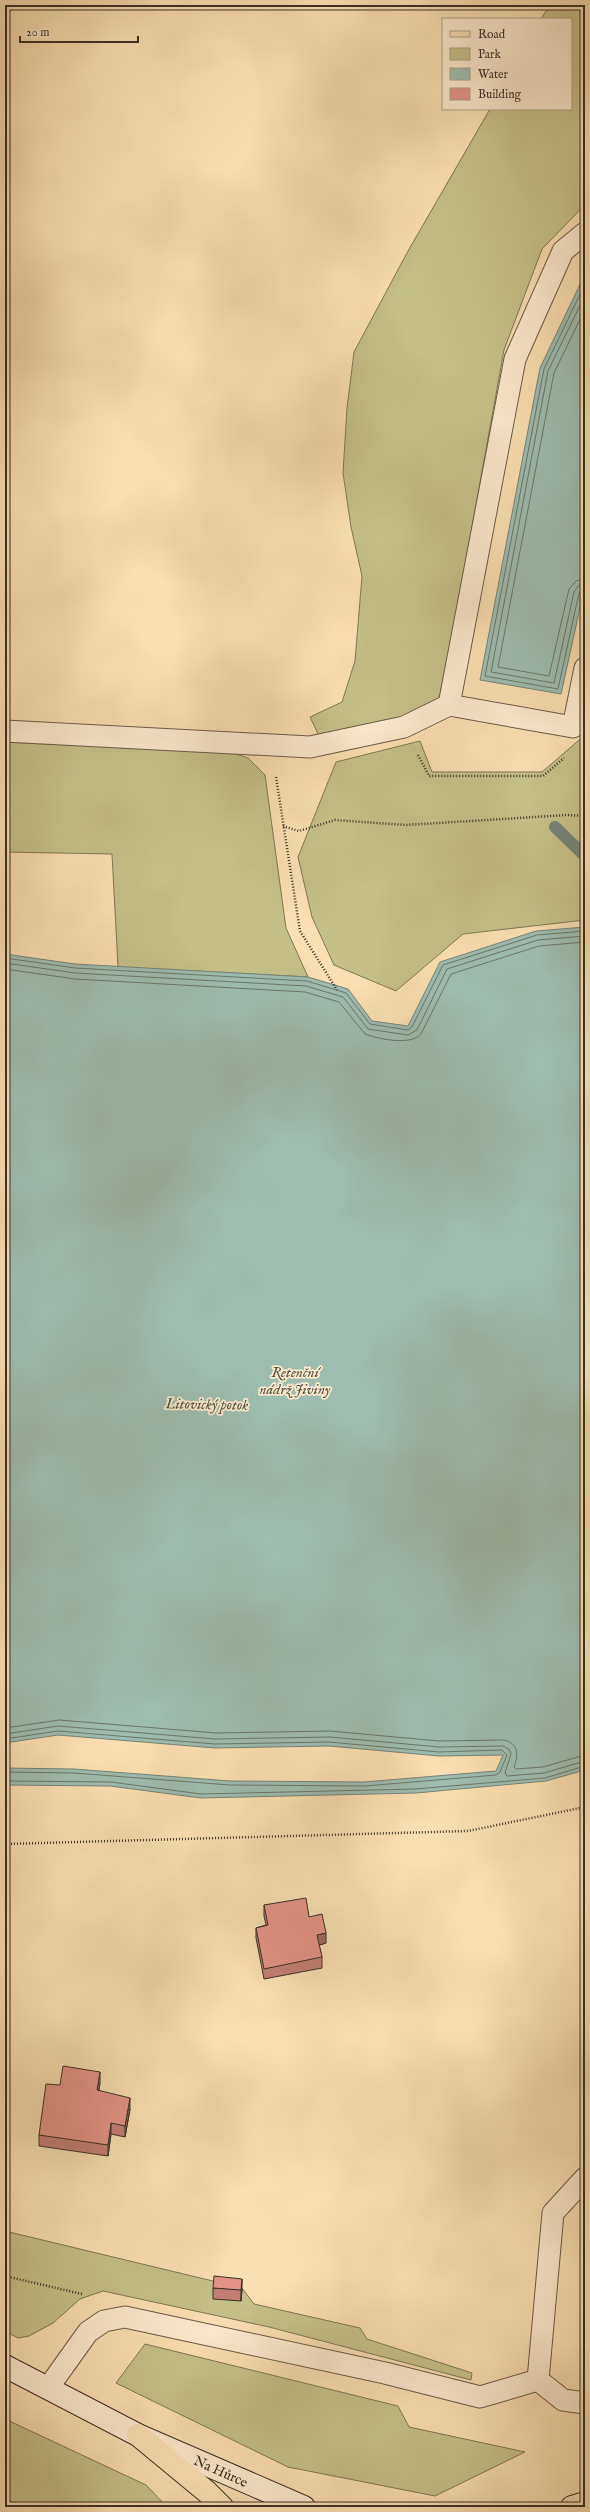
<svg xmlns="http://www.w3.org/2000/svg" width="590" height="2512" font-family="'IM FELL English',serif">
<rect width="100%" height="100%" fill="#f9dfb1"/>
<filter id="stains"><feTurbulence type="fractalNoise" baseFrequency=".005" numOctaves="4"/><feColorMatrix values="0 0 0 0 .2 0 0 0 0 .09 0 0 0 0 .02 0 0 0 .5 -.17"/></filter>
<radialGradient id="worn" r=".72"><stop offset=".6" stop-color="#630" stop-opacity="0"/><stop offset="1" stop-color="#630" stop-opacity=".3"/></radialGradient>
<g fill="#c4c087" stroke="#7e7856">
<polygon points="550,5 585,5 585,208 580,210 542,249 504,350 441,699 410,716 319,736 310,717 342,702 355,661 362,576 351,527 343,473 347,408 354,352 408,251 490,109 571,109 571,19 541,19"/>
<polygon points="585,735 585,920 463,934 396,991 334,965 312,917 298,857 336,762 420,741 432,772 542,772"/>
<polygon points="5,742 233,753 248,758 265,775 286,928 308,977 118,967 112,854 5,852"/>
<polygon points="5,2231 242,2288 254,2304 360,2328 367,2339 472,2373 471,2380 269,2327 103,2291 80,2299 53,2323 29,2336 18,2338 5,2331"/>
<polygon points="145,2344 398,2406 409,2427 525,2452 435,2496 288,2467 116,2383"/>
<polygon points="5,2419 146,2485 167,2507 5,2507"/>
</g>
<g fill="#9ebcb0" stroke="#768478">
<polygon points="585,274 585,585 561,694 480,680 540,368"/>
<polygon points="585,927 585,1770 546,1781 416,1793 201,1798 110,1786 5,1785 5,1768 74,1769 230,1781 364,1782 496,1771 503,1755 439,1756 329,1746 215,1748 58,1735 5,1743 5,954 75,964 308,977 348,989 372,1021 408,1026 440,962 536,931"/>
</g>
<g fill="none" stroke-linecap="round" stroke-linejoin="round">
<g stroke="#6c766a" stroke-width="1">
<polyline points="585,284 544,369 485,676 558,689 579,593 585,590"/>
<polyline points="585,295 548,371 491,672 554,683 574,592 578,586 585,584"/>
<polyline points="585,309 554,373 498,667 549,676 569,589 576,581 585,578"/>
<polyline points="5,958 75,968 307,981 346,993 370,1024 408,1030 412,1027 443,965 537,935 585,931"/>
<polyline points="5,963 75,973 306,986 343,997 368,1029 408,1035 417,1030 447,969 538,940 585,936"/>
<path d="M5,969L75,979L305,992L339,1002L365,1034C378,1039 411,1046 421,1034L451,974L539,946L585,942"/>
<path d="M5,1728L59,1720L216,1733L330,1731L439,1741L504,1740C518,1743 519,1755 514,1767L516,1769L543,1767L585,1755"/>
<polyline points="5,1734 58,1726 215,1739 330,1737 439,1747 503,1746 509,1749 511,1754 505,1773 507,1776 544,1773 585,1761"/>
<polyline points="5,1739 58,1731 215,1744 329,1742 439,1752 502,1750 507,1755 500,1772 496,1775 365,1786 230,1785 74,1773 5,1772"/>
<polyline points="5,1781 111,1782 201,1794 415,1789 545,1778 585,1766"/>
</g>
<polyline stroke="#768478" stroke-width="12" points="555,827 585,856"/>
<g stroke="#695c47" stroke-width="23">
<g id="service">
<polyline points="449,705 515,359 563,251 585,233"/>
<polyline points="5,731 310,747 404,727 449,705 573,727 585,668"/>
<polyline points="538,2380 553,2213 585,2178"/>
<polyline points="538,2380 563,2400 585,2403"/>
<polyline points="48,2388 88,2332 104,2321 125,2317 385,2373 480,2397 538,2380"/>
</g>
</g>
<g stroke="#393024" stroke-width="24">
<polyline id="secondary" points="5,2366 138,2435 304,2507"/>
</g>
<g stroke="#393024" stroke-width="24">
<polyline id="primary" points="572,2507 585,2503"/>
</g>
<g stroke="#393024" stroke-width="24">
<polyline id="trunk" points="138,2435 207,2492 222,2507"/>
</g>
<g stroke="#393024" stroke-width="2.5" stroke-dasharray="1 2" stroke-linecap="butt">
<polyline points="418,755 429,776 543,776 564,758"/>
<polyline points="276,777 300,931 337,990"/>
<polyline points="283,826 299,831 335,820 406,825 567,815 585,816"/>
<polyline points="5,1844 468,1831 585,1807"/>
<polyline points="5,2276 82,2294"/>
</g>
<use href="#service" stroke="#fbeacc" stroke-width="21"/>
<use href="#secondary" stroke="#fbeacc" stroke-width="22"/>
<use href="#primary" stroke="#f9dfb1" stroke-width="22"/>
<use href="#trunk" stroke="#f9dfb1" stroke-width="22"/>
</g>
<g fill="#c37e72" stroke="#393024">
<polygon points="264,1905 309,1917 326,1943 319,1945 322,1957 322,1968 264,1979 256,1938 256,1928 266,1925 264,1916"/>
<polygon points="100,2083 99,2090 130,2109 125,2137 111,2134 108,2156 39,2146 39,2135 60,2085"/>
<polygon points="213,2288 242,2289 241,2301 213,2299"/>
</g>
<g fill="#9f675d" stroke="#393024">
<polygon points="326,1933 326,1943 317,1946 317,1935"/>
<polygon points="100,2072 100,2083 97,2101 97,2090"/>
<polygon points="130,2098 130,2109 125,2137 125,2126"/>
<polygon points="111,2123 111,2134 108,2156 108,2145"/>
<polygon points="242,2279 242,2289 241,2301 241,2290"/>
</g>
<g fill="#e39385" stroke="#393024">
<polygon points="306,1898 309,1917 322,1914 326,1933 317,1935 322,1957 264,1969 256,1928 268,1925 264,1905"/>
<polygon points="63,2066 100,2072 97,2090 130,2098 125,2126 111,2123 108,2145 39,2135 46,2084 60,2085"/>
<polygon points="214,2276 242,2279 241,2290 213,2288"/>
</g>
<g text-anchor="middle" stroke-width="3.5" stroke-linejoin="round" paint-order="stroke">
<g font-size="14" fill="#393024" stroke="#fbeacc">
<text transform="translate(221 2471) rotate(24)" y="5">Na Hůrce</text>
</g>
<g font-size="15" font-style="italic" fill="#525347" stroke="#fbeacc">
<text x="295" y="1377">Retenční<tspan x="295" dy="17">nádrž Jiviny</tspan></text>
<text transform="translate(207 1404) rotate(1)" y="5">Litovický potok</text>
</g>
</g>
<rect width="590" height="2512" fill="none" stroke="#f9dfb1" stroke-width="20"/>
<rect x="6" y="6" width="578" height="2500" fill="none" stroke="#393024" stroke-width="2"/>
<rect x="10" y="10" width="570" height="2492" fill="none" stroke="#393024"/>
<rect x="442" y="18" width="130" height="92" fill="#fbeacc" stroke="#ada089"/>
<rect x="450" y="31" width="20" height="6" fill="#f9dfb1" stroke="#ada089"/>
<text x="478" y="38" font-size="12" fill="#393024">Road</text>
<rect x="450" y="48" width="20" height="12" fill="#c4c087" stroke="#ada089"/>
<text x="478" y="58" font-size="12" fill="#393024">Park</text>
<rect x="450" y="68" width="20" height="12" fill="#9ebcb0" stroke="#ada089"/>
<text x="478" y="78" font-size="12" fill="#393024">Water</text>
<rect x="450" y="88" width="20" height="12" fill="#e39385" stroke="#ada089"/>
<text x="478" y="98" font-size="12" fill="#393024">Building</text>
<path d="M20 36v6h118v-6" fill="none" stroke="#393024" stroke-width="2"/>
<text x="26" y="36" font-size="12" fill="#393024" stroke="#fbeacc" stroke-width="3" paint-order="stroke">20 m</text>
<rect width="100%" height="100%" filter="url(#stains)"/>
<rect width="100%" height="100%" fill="url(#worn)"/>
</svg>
